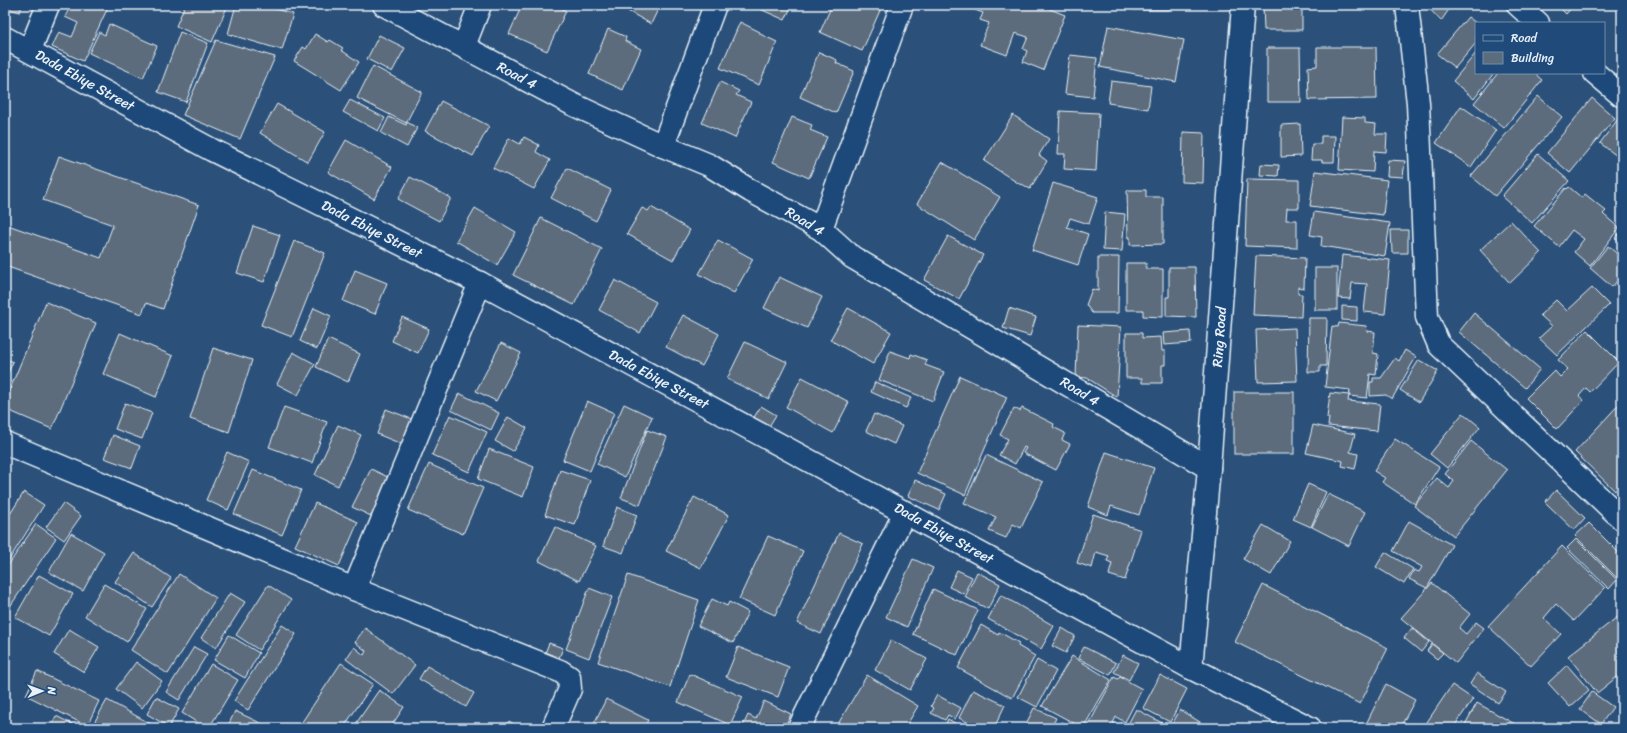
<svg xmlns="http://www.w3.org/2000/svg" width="1627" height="733" font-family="Sriracha,sans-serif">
<rect width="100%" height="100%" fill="#2b517a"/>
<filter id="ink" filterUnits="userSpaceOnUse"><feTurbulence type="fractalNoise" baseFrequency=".025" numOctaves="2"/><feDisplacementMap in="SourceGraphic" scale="8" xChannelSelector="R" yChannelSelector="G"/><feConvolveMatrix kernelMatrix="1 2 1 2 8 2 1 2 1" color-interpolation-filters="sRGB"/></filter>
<g filter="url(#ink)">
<g fill="#5b6c7c" stroke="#e8f1f8">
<polygon points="5,5 22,5 20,12 5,8"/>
<polygon points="71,5 109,5 83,61 52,47 59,32 72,37 78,23 65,17"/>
<polygon points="185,5 228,5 212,42 176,26"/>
<polygon points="236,5 261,5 293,14 282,50 228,34"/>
<polygon points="522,5 555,5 566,11 547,51 509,34"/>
<polygon points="617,5 660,5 651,24"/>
<polygon points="751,5 792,5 785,20"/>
<polygon points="832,5 882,6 862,51 820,32"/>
<polygon points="977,5 1040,5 1065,15 1043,70 1023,62 1027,51 1023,49 1028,37 1015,33 1007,55 980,45 989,23 980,20 983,13 975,10"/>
<rect x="1133" y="5" width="36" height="5"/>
<polygon points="1263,5 1302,5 1302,30 1264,30"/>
<polygon points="1426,5 1452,5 1441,21"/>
<polygon points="1557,5 1574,5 1566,14"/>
<polygon points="1468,17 1476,23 1476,43 1455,68 1437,54"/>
<polygon points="740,22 760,32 760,34 777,42 759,85 720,68"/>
<polygon points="109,24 157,46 143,78 89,53 99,32 105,35"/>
<polygon points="1108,26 1184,40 1176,82 1100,67"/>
<polygon points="608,29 626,37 625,41 641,49 623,90 589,74"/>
<polygon points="180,32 208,43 186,102 158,92"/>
<polygon points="315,34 328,42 330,40 343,48 341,50 359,62 341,90 294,61 303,47 306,49"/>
<polygon points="379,35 405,48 392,72 367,59"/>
<polygon points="216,40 275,57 240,139 183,115"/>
<polygon points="1317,47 1376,47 1377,99 1309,100 1308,67 1317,66"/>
<polygon points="1267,48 1300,48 1301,102 1267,102"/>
<polygon points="819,52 837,60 836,63 854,71 836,113 800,97"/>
<polygon points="1476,53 1476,73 1494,73 1474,99 1453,81"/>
<polygon points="1070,55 1097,58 1093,97 1065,94"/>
<polygon points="373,66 422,92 406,123 357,98"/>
<polygon points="1498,73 1534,73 1542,80 1504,128 1474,103"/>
<polygon points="1111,81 1151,86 1148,109 1108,103"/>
<polygon points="720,82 739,91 736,95 751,102 735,138 702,123"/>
<polygon points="1538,96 1562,117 1495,196 1471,176"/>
<polygon points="1592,98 1615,118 1570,173 1547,153"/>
<polygon points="350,100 385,118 378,131 343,112"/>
<polygon points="441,101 489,126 473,156 425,131"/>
<polygon points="277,104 325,132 308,162 260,133"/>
<polygon points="1461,106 1496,130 1471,167 1436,143"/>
<polygon points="1060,111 1099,113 1096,171 1064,169 1065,154 1058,154"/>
<polygon points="1013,115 1049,139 1039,155 1047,161 1030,189 1022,184 1021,185 984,161"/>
<polygon points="389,117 406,125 407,122 417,128 407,147 381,133"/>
<polygon points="792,117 812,125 810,130 827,137 809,178 773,162"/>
<polygon points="1342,117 1365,118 1365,123 1376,124 1375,134 1387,134 1386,152 1374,151 1373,172 1339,170"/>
<polygon points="1618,119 1622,122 1622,160 1600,143"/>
<polygon points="1300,124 1301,156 1281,157 1281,125"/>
<polygon points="1183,132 1204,133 1203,183 1182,182"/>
<polygon points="1321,136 1335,136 1334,162 1322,162 1322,160 1311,160 1312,144 1321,144"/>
<polygon points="524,137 539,145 536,152 550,160 534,189 493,168 509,138 520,144"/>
<polygon points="346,140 392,167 374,199 328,172"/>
<polygon points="1538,154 1569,181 1532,223 1502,196"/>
<polygon points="5,155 10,157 5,172"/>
<polygon points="59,156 199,205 163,309 146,303 142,314 5,266 5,224 101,258 113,225 43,200"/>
<polygon points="1388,160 1405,161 1403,177 1387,176"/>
<polygon points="942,162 1000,197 974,240 917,204"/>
<polygon points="1261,164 1279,165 1278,176 1260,175"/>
<polygon points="567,168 611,190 596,221 551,198"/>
<polygon points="1315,171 1387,180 1383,215 1310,206"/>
<polygon points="410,177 451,198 439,221 398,199"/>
<polygon points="1247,179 1299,180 1299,208 1287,208 1286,220 1297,220 1297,248 1245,246"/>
<polygon points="1053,183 1098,197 1089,224 1070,218 1067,227 1088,234 1078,265 1032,250"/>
<polygon points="1569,187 1582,198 1585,194 1606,211 1603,214 1619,228 1590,266 1574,252 1584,239 1572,230 1559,247 1534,226 1566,188 1567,189"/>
<polygon points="1127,190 1146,190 1146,197 1163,197 1163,244 1130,245 1130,237 1128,237"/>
<polygon points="651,207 690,230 673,260 627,234 642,208 648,211"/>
<polygon points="475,208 516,232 497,265 456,241"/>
<polygon points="1105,212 1125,214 1122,251 1103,250"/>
<polygon points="1314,212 1390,223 1385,256 1321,246 1322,237 1310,235"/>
<polygon points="541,218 602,249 574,305 513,275"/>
<polygon points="1511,221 1541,253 1510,283 1480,250"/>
<polygon points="253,226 280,235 264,282 237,273"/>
<polygon points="1622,229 1622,244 1615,238"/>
<polygon points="1391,230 1408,230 1408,253 1392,253"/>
<polygon points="948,236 983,255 959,299 924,280"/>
<polygon points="718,240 753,259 734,293 699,274"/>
<polygon points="294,241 325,253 292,337 261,325"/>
<polygon points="1608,246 1622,258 1622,275 1612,287 1590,268"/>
<polygon points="1342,255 1390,260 1385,314 1364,312 1367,284 1352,283 1350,299 1338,298"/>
<polygon points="1256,256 1305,258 1304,288 1298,287 1298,294 1302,294 1301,317 1253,315"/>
<polygon points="1098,257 1119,257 1118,313 1092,313 1086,305 1092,289 1098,291"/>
<polygon points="1126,263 1146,263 1146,269 1163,269 1163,317 1143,316 1143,310 1126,310"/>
<polygon points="1169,267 1195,267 1196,317 1166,316 1166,297 1169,297"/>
<rect x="1315" y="268" width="22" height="42"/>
<polygon points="355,270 387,283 375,314 343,301"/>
<polygon points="779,277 822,297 807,328 764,308"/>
<polygon points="615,280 656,302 640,333 599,310"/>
<polygon points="1592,288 1609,305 1557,355 1539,338 1552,326 1540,315 1556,300 1567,311"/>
<polygon points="46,302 96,323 52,429 5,409 5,401"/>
<polygon points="1342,306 1357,307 1357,321 1342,320"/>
<polygon points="314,308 331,316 317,349 300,341"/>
<polygon points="848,308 891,332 873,364 830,340"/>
<polygon points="1009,308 1036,317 1030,336 1003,328"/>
<polygon points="1474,313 1540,369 1525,388 1459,332"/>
<polygon points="683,315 719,334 702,366 666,347"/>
<polygon points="402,317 429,329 418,353 392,341"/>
<polygon points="1309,318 1327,318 1326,366 1320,366 1320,372 1308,372"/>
<polygon points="1339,323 1366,326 1367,331 1375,332 1373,353 1378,354 1376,375 1370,374 1367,398 1349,396 1350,390 1325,387 1332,326 1338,327"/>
<polygon points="1078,325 1121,327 1117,397 1087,378 1076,377"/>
<polygon points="1295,328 1297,381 1258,382 1256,330"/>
<polygon points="1587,330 1619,362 1590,392 1586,388 1579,396 1584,400 1557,429 1526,398 1554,370 1560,377 1568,369 1558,360"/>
<polygon points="1190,331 1191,343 1164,345 1163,333"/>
<polygon points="120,333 173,356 156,397 103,374"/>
<polygon points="1126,333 1142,333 1142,338 1161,337 1162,351 1165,351 1165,365 1162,365 1162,383 1142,383 1142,378 1126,378"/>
<polygon points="328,339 360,354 348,382 316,367"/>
<polygon points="745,342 787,362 769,399 727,379"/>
<polygon points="501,343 521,353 496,401 476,391"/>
<polygon points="213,348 252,360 229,432 190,419"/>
<polygon points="1405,350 1416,357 1392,399 1386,395 1370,396 1370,382 1373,382 1373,378 1381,378 1395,358 1399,361"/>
<polygon points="890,351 910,358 911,354 927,360 925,365 944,372 933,401 879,380"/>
<polygon points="293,352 315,364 298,395 277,384"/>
<polygon points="5,358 13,362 5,379"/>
<polygon points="1419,360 1438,371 1419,402 1400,390"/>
<polygon points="960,376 1007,397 965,495 917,473"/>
<polygon points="802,377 849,402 833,433 786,407"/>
<polygon points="875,382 911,398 906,408 871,392"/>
<rect x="1234" y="392" width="60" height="62"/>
<polygon points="459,393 499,413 491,430 451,410"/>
<polygon points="1330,393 1349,395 1348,401 1380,404 1377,431 1328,426 1329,418 1327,418"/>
<polygon points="587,401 614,413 590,471 563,460"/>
<polygon points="1622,401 1622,484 1615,491 1575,452"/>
<polygon points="125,403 152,413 142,439 115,429"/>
<polygon points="624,404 652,417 625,477 597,464"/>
<polygon points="761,406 776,415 768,428 753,419"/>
<polygon points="284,407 327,422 312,463 269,447"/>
<polygon points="1014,408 1020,411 1022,408 1054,424 1053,427 1065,433 1062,440 1070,444 1056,470 1023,453 1026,448 1024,447 1015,464 999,455 1008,439 1000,435"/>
<polygon points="386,409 414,420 404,445 377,434"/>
<polygon points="1463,413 1480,427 1447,468 1430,454"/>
<polygon points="874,414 902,426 894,444 866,431"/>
<polygon points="450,415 487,432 469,472 432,455"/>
<polygon points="508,417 527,428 513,451 495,441"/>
<polygon points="338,425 361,435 338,486 315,475"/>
<polygon points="1313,425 1355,434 1350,452 1358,454 1355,469 1342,466 1343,461 1306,453"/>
<polygon points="647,430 667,437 640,505 621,498"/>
<polygon points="113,435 140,446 132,468 104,458"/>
<polygon points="1395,439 1439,467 1415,504 1382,482 1385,478 1374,471"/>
<polygon points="1471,441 1507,470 1454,536 1414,506 1437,478 1449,488 1454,481 1445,474"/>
<polygon points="489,449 534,467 523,497 478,479"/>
<polygon points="227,452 249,462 228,510 206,500"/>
<polygon points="1106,452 1154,468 1139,515 1111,506 1108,515 1088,507"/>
<polygon points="986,455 1043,482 1021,528 1013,524 1006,538 989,531 996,517 964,503"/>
<polygon points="429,464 483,488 463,534 408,510"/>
<polygon points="371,469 394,480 375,518 352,507"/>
<polygon points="253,470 301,490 282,535 234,514"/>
<polygon points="560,470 590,480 575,525 545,515"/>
<polygon points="915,480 946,494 939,510 908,496"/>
<polygon points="1308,484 1326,492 1311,527 1293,519"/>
<polygon points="1556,490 1585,518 1574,530 1545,502"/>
<polygon points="24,492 44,505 5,566 5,522"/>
<polygon points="1328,494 1365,512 1349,546 1312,527"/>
<polygon points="694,497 729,515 701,568 666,551"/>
<polygon points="63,503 81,516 64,540 46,527"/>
<polygon points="315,503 358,522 339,566 295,546"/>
<polygon points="617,507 637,515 623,553 603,546"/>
<polygon points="1093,514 1141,530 1125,580 1109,575 1112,563 1107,561 1109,556 1096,552 1092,568 1077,563"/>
<polygon points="1409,521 1452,545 1427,588 1409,579 1414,570 1419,572 1422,567 1393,551"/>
<polygon points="1589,523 1622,556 1622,583 1575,536"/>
<polygon points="36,524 56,538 5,614 5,570"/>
<polygon points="1263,525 1290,541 1271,575 1243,559"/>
<polygon points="555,527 596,546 579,581 539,561"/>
<polygon points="71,533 104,552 83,591 49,572"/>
<polygon points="839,533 863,544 821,634 797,623"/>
<polygon points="768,536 803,551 775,615 739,599"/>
<polygon points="1576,539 1617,580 1609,589 1567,548"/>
<polygon points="1562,546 1605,588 1574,621 1556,604 1544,618 1561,634 1531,666 1488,626"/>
<polygon points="1385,552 1413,569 1404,584 1376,567"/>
<polygon points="134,553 171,578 152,607 115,582"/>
<polygon points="913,559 933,568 907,627 886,617"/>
<polygon points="957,570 972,577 964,594 949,587"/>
<polygon points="977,572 1000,584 988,609 965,597"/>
<polygon points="179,574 216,598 168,674 131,650"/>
<polygon points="39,575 73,594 49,636 15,617"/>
<polygon points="628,575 699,600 670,687 598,662"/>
<polygon points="1432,583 1470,614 1459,628 1466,634 1476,622 1484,628 1456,663 1401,618"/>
<polygon points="104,584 147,609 127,642 85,616"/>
<polygon points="268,585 291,600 259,650 236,635"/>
<polygon points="1263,585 1388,648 1360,704 1235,642"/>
<polygon points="589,588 612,597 589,658 566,649"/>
<polygon points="933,589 978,610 957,655 913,634"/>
<polygon points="230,593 245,602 216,648 201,638"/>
<polygon points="1001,595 1054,626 1041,649 988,619"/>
<polygon points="712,599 727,606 729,602 748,612 733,643 698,626"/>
<polygon points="1621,614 1622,616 1622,673 1597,693 1568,656"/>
<polygon points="282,625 296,634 248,710 234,701"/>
<polygon points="981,625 998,635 999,632 1019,643 1018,646 1035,656 1012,698 958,668"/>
<polygon points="365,628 415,665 393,694 346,659 354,647 364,655 366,651 355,642"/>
<polygon points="1062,628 1075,636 1066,653 1052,646"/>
<polygon points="1412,628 1429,642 1421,652 1404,638"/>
<polygon points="69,629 99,647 84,672 54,654"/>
<polygon points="229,635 259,653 245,678 214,660"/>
<polygon points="891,640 927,659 910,690 875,670"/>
<polygon points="549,643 563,648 555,668 541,663"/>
<polygon points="1432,644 1443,653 1437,659 1427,651"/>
<polygon points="194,647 207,654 179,700 166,692"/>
<polygon points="738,647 789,667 778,697 726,677"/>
<polygon points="1084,647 1116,663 1110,675 1078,658"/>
<polygon points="1123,655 1138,663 1129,680 1114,672"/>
<polygon points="1072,656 1111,680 1083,728 1042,706"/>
<polygon points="1037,660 1056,671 1037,707 1018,697"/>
<polygon points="136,662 162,681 142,708 116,689"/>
<polygon points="341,663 373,684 343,728 298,728"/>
<polygon points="211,664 238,680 209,728 206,728 182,713"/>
<polygon points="1567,665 1589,690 1570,707 1548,683"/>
<polygon points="427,666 474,693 466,707 419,679"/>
<polygon points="37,671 99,701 87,726 26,695"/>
<polygon points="1477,673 1506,692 1498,703 1470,684"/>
<polygon points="690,674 743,697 730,725 678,702"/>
<polygon points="867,675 918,706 905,728 846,728 838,724"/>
<polygon points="1160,675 1187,689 1170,722 1143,708"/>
<polygon points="1114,677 1118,679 1120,677 1142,689 1125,722 1116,717 1113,723 1121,728 1087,728"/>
<polygon points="1386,684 1415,700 1400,728 1364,728"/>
<polygon points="1452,685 1473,699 1453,728 1423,728"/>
<polygon points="379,690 404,707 390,728 353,728"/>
<polygon points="973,690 1005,705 994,728 979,728 959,718"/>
<polygon points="1592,692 1613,707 1601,724 1580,709"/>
<polygon points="937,695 961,708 955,719 948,715 945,720 931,713 934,708 931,706"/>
<polygon points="156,697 179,709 169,727 147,714"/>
<polygon points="606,699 648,720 644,728 592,728"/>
<polygon points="107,700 153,725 152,728 91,728"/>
<polygon points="764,701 791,714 784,728 742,728 748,715 756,719"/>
<polygon points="1477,703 1522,728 1463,728"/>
<polygon points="1034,708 1056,718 1051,728 1024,728"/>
<polygon points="1136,709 1166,725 1164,728 1126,728"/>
<polygon points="1180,710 1210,728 1170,728"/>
<polygon points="235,711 271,728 227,728"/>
<polygon points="56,716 80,728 50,728"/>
<polygon points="948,719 963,728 944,728"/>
<polygon points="509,721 520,728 505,728"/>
<polygon points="1062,722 1074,728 1059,728"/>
</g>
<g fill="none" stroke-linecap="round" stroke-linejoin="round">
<g stroke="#e8f1f8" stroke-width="25">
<g id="minor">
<polyline points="384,5 572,104 663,146 709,165 751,191 821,229 852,257 1209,468"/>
<polyline points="1407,5 1418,103 1427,317 1439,345 1622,519"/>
<polyline points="1518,5 1538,23"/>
<polyline points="5,38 212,150 480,283 784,447 1191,668 1310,728"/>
<polyline points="464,46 480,5"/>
<polyline points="30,50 48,5"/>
<polyline points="1595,73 1622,96"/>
<polyline points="663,146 715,5"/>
<polyline points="821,229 902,5"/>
<polyline points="5,443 354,589 560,671 569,677 570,689 553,728"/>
<polyline points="354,589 480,283"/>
<polyline points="1191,668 1209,468 1243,5"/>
<polyline points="799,728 905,512"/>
</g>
</g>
<use href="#minor" stroke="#1f4a7a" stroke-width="22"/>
</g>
</g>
<g text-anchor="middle" stroke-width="3.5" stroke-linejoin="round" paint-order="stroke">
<g font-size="14" fill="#e8f1f8" stroke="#1f4a7a">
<text transform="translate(517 75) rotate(28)" y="5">Road 4</text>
<text transform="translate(85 80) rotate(29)" y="5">Dada Ebiye Street</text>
<text transform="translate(805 221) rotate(31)" y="5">Road 4</text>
<text transform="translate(372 229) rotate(27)" y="5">Dada Ebiye Street</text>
<text transform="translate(1219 337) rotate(-86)" y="5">Ring Road</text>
<text transform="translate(659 379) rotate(28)" y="5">Dada Ebiye Street</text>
<text transform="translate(1080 391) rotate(31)" y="5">Road 4</text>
<text transform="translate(944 533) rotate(29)" y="5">Dada Ebiye Street</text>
</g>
</g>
<rect width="1627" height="733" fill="none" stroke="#1f4a7a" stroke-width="20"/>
<rect x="10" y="10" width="1607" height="713" fill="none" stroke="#e8f1f8" stroke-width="1.5" filter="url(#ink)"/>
<rect x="1475" y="22" width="130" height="52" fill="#1f4a7a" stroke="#6f8dac"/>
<rect x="1483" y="35" width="20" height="6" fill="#1f4a7a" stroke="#6f8dac"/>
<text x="1511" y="42" font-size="12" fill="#e8f1f8">Road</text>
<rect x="1483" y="52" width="20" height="12" fill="#5b6c7c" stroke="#6f8dac"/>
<text x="1511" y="62" font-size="12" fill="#e8f1f8">Building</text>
<g transform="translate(42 691) rotate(89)" stroke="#1f4a7a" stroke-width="3" paint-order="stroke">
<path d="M0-3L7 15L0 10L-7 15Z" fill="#e8f1f8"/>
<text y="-6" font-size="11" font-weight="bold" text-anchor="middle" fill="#e8f1f8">N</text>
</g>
</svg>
